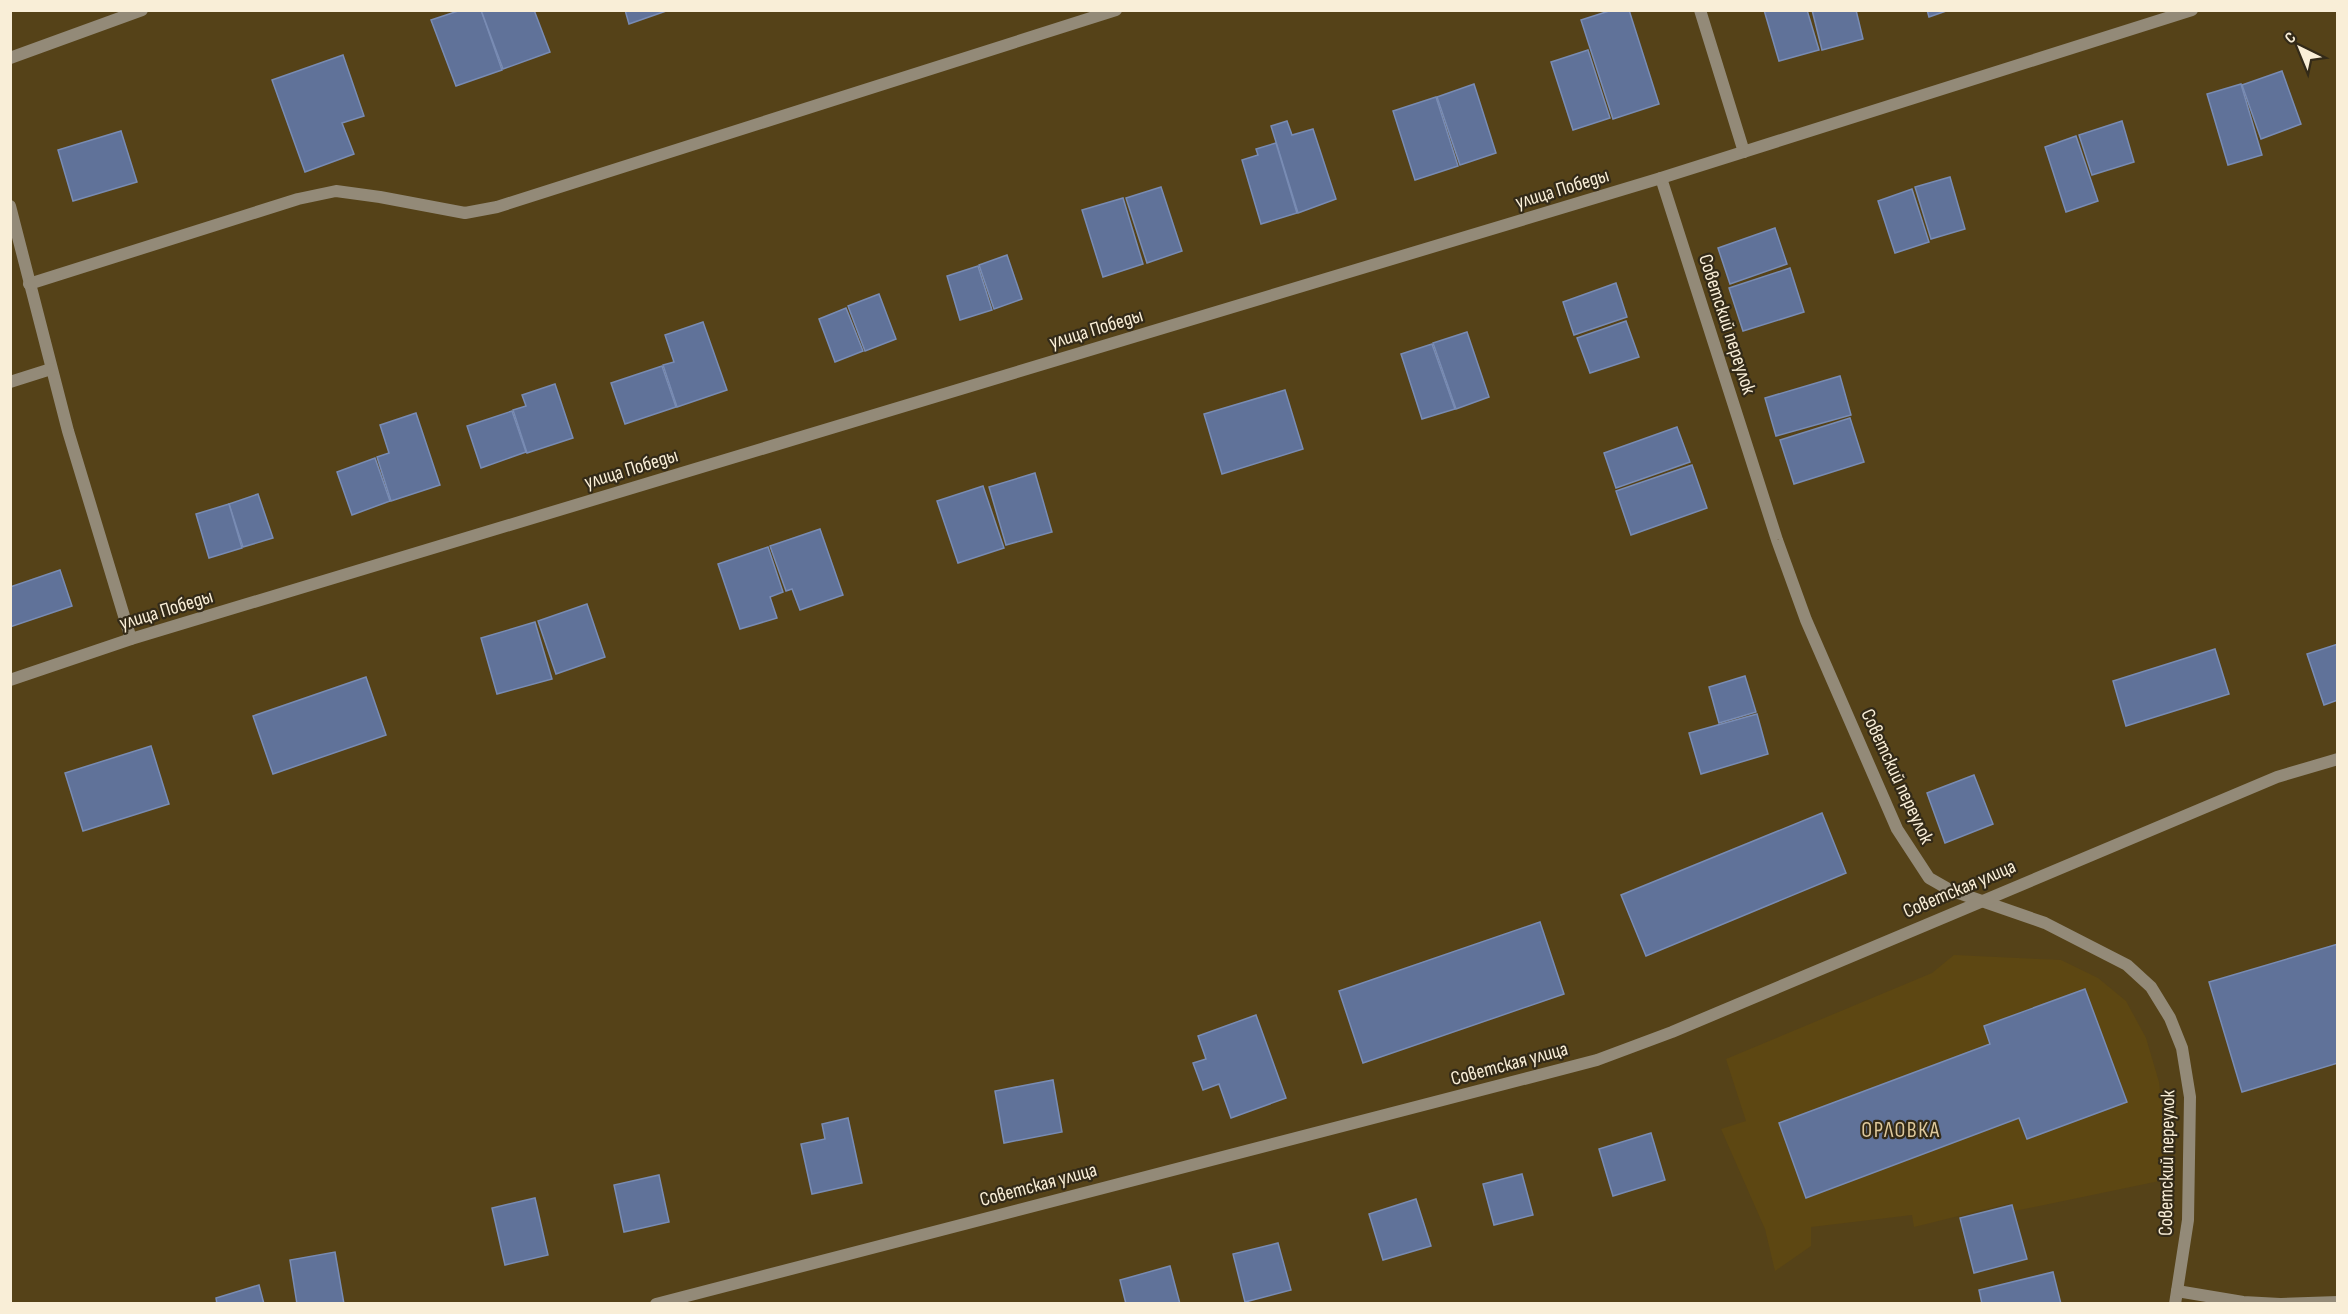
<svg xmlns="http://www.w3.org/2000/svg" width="2348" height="1314" font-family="'Sofia Sans Condensed',sans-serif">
<rect width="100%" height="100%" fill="#554218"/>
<polygon fill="#5d4712" points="1954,955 2061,960 2098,978 2126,1001 2146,1038 2159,1082 2169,1179 2015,1211 2011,1203 1914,1227 1912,1215 1811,1227 1811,1246 1775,1271 1765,1229 1721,1129 1746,1121 1726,1059 1932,973"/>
<g fill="#607299" stroke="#798cb4" stroke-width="1.5">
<polygon points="461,10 481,10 502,70 456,86 431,20"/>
<polygon points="481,10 534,10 550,52 503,69"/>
<polygon points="625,10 669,10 629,24"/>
<polygon points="1612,10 1629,10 1659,104 1613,119 1581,20"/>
<polygon points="1764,10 1807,10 1819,50 1779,61"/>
<polygon points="1812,10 1856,10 1863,39 1822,50"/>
<polygon points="1927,10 1949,10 1929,17"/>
<polygon points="1588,50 1610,118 1573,130 1551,62"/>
<polygon points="343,55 364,116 342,123 354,154 305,172 272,80"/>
<polygon points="2282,71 2301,124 2261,139 2242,85"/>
<polygon points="1474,84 1496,153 1460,165 1437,97"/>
<polygon points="2241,84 2262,155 2228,165 2207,94"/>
<polygon points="1436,97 1458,166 1415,180 1393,111"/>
<polygon points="1287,121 1292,135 1313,129 1336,199 1298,213 1271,126"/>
<polygon points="2122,121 2134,162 2092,175 2079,135"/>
<polygon points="121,131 137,182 73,201 58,150"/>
<polygon points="2076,136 2098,201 2066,212 2045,147"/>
<polygon points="1276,143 1297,213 1261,224 1242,160 1258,155 1256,149"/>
<polygon points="1950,177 1965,229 1931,239 1915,187"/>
<polygon points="1161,187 1182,251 1147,263 1126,198"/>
<polygon points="1912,189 1929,242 1895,253 1878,201"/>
<polygon points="1123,198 1143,264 1103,277 1082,210"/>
<polygon points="1775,228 1787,264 1730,284 1718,248"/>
<polygon points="1007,255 1022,299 994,309 979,265"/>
<polygon points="978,266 992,310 960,320 947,276"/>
<polygon points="1790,268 1804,312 1743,331 1729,288"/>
<polygon points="1616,283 1627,317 1574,335 1563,302"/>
<polygon points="879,294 896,339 865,351 848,306"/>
<polygon points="846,308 863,351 835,362 819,319"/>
<polygon points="1626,321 1639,357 1590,373 1577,338"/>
<polygon points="703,322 727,390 677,407 663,365 674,362 665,335"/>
<polygon points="1467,332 1489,397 1456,409 1433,343"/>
<polygon points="1432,344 1455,409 1422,419 1401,354"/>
<polygon points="662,366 676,407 625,424 611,383"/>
<polygon points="1840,376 1851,415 1776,436 1765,398"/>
<polygon points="555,384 573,438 527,453 513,410 526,406 522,395"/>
<polygon points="1285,390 1303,449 1222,474 1204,414"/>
<polygon points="512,411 526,452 481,468 467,426"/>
<polygon points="416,413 440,485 391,501 377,457 389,453 380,425"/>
<polygon points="1850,418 1864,462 1794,484 1780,440"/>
<polygon points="1677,427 1690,462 1616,488 1604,453"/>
<polygon points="375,458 390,501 352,515 337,472"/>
<polygon points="1692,465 1707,508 1631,535 1616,491"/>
<polygon points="1035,473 1052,532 1006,545 989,487"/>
<polygon points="983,486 1004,548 958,563 937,501"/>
<polygon points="258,494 273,538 243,547 229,504"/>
<polygon points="229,504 242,548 209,558 196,514"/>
<polygon points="820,529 843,595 800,610 792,589 786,591 770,546"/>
<polygon points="768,547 783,592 770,597 777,618 740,629 718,564"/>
<polygon points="60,570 72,606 10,627 10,587"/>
<polygon points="587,604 605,657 556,674 538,621"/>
<polygon points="535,622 552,679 497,694 481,638"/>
<polygon points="2338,644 2338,700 2324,705 2307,654"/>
<polygon points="2215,649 2229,694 2126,726 2113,681"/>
<polygon points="1745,676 1756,712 1719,723 1709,687"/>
<polygon points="366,677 386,735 273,774 253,716"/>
<polygon points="1757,714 1768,754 1701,774 1689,733"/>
<polygon points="151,746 169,804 83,831 65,773"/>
<polygon points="1974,775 1993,824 1945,843 1927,793"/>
<polygon points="1822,813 1846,873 1646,956 1621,895"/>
<polygon points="1540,922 1564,994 1363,1063 1339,991"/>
<polygon points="2338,944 2338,1063 2242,1092 2209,982"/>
<polygon points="2085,989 2127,1102 2027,1139 2019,1118 1806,1198 1779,1123 1990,1044 1984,1026"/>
<polygon points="1256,1015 1286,1098 1231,1118 1219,1084 1203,1090 1193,1063 1206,1059 1198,1036"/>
<polygon points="1053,1080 1062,1132 1004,1143 995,1091"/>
<polygon points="848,1118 862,1183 812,1194 801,1144 825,1139 822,1124"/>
<polygon points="1651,1133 1665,1180 1613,1196 1599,1149"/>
<polygon points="1522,1174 1533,1215 1494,1225 1483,1184"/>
<polygon points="659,1175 669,1222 624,1232 614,1185"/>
<polygon points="535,1198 548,1255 505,1265 492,1208"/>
<polygon points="1416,1199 1431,1246 1383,1260 1369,1214"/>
<polygon points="2012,1205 2027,1259 1974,1273 1960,1218"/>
<polygon points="1278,1243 1291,1290 1245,1302 1233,1254"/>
<polygon points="335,1252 344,1304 297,1304 290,1260"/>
<polygon points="1170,1266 1180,1304 1126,1304 1120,1280"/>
<polygon points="2053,1272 2061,1304 1982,1304 1979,1290"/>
<polygon points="259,1285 264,1304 217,1304 216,1298"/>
</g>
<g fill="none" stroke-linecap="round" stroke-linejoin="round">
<g stroke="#938a78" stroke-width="12">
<polyline points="1700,10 1744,152"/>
<polyline points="10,206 68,431 131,639"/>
<polyline points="29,284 298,199 336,191 380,197 465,213 497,207 1116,10"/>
<polyline points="10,382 51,369"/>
</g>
<g stroke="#938a78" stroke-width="12">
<polyline points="10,58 142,10"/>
<polyline points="1661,178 1777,540 1806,620 1897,829 1929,878 1950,890 2045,923 2127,965 2151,987 2170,1018 2182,1048 2190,1097 2188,1220 2175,1304"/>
<polyline points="10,680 131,639 1661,178 2192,10"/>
<polyline points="2177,1291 2243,1302 2280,1304"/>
<polyline points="656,1304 1597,1060 1672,1032 2277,777 2338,759"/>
<polyline points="2281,1304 2338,1302"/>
</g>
</g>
<g text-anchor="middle" stroke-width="4.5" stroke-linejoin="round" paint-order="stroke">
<g font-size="20" fill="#f9eed7" stroke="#332a18">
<text transform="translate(1562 188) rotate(-17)" y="7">улица Победы</text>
<text transform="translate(1728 324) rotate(72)" y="7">Советский переулок</text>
<text transform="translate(1096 328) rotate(-17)" y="7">улица Победы</text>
<text transform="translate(631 468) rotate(-17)" y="7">улица Победы</text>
<text transform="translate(166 609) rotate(-17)" y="7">улица Победы</text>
<text transform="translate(1898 776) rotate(65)" y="7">Советский переулок</text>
<text transform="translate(1959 888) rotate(-23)" y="7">Советская улица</text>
<text transform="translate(1509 1063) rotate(-15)" y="7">Советская улица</text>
<text transform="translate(2166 1163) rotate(-89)" y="7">Советский переулок</text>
<text transform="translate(1038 1184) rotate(-15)" y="7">Советская улица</text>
</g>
<g font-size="22" letter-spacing="1.5" fill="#dec89b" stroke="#332a18">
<text x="1901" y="1137">ОРЛОВКА</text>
</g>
</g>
<rect width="2348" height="1314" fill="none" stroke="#f9eed7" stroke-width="24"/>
<g transform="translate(2300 48) rotate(317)" stroke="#332a18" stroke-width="4.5" paint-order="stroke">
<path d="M0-4.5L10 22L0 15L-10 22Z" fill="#f9eed7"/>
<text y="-9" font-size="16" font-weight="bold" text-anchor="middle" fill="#f9eed7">С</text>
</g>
</svg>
